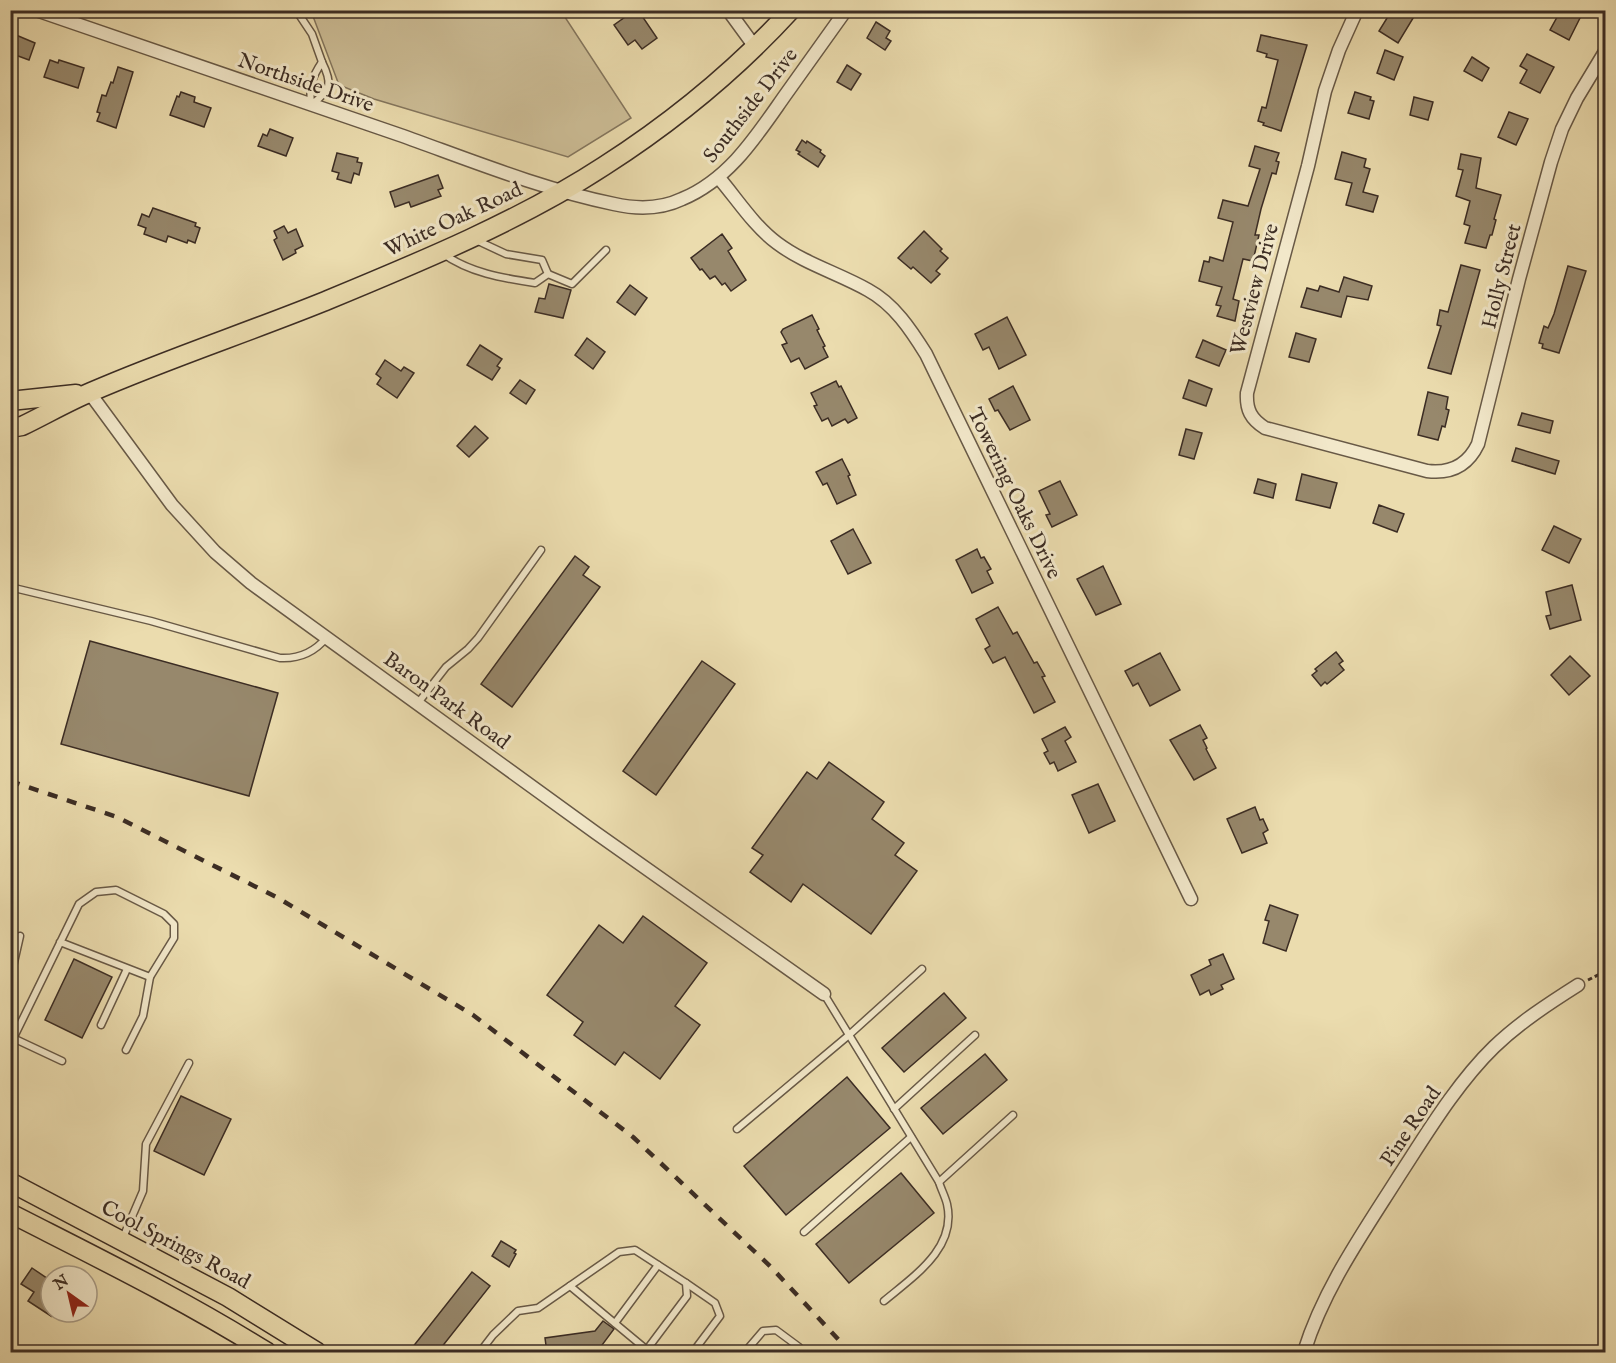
<svg xmlns="http://www.w3.org/2000/svg" width="1616" height="1363" font-family="'IM FELL English',serif">
<rect width="100%" height="100%" fill="#ebdcae"/>
<filter id="stains"><feTurbulence type="fractalNoise" baseFrequency=".00333" numOctaves="4"/><feColorMatrix values="0 0 0 0 .2 0 0 0 0 .09 0 0 0 0 .02 0 0 0 .5 -.17"/></filter>
<radialGradient id="worn" r=".72"><stop offset=".6" stop-color="#630" stop-opacity="0"/><stop offset="1" stop-color="#630" stop-opacity=".3"/></radialGradient>
<polygon fill="#cdbe97" stroke="#84765e" stroke-width="1.5" points="311,11 561,11 631,118 568,157 374,99 339,85"/>
<g fill="#97886c" stroke="#3c2d24" stroke-width="1.5">
<polygon points="635,10 638,10 657,38 642,49 635,40 628,45 614,25"/>
<polygon points="1392,10 1418,10 1398,43 1379,31"/>
<polygon points="1561,10 1584,10 1569,40 1550,30"/>
<polygon points="876,22 890,31 886,38 891,41 885,50 867,38"/>
<polygon points="16,35 35,43 29,60 10,53"/>
<polygon points="1261,35 1307,45 1281,131 1263,125 1264,123 1258,121 1262,107 1266,108 1278,60 1266,57 1267,54 1257,51"/>
<polygon points="1385,50 1403,57 1394,80 1377,73"/>
<polygon points="1527,54 1554,67 1540,93 1520,83 1527,70 1520,66"/>
<polygon points="1472,57 1489,68 1482,81 1464,71"/>
<polygon points="50,60 58,63 59,60 84,68 78,88 44,77"/>
<polygon points="847,65 861,74 851,90 837,82"/>
<polygon points="118,67 133,72 116,128 97,121 100,113 97,112 102,95 106,96 111,82 113,83"/>
<polygon points="181,92 195,97 194,102 211,108 204,127 170,115 177,96 179,97"/>
<polygon points="1355,92 1371,97 1370,100 1374,101 1369,119 1348,113"/>
<polygon points="1414,97 1433,102 1428,120 1410,115"/>
<polygon points="1509,112 1528,119 1516,145 1498,137"/>
<polygon points="270,129 293,138 286,156 258,146 263,134 267,136"/>
<polygon points="802,140 806,143 807,141 821,150 820,152 825,156 818,167 798,154 800,152 796,150"/>
<polygon points="1255,146 1279,153 1276,161 1279,162 1276,174 1272,173 1261,209 1255,235 1259,235 1253,261 1243,259 1233,299 1239,301 1235,321 1217,316 1221,306 1216,305 1222,287 1199,281 1204,261 1209,262 1210,257 1223,261 1233,222 1218,218 1223,200 1248,206 1260,169 1249,166"/>
<polygon points="1342,152 1366,159 1364,167 1370,169 1363,192 1378,196 1373,212 1346,205 1352,183 1335,179"/>
<polygon points="337,153 358,158 357,162 362,163 359,175 354,173 351,183 337,179 339,173 332,171"/>
<polygon points="1461,154 1481,158 1476,188 1501,195 1494,219 1496,220 1492,235 1490,235 1486,248 1465,243 1470,226 1464,224 1470,201 1456,196 1463,170 1458,169"/>
<polygon points="438,175 443,188 438,190 441,196 411,207 409,202 395,207 390,192"/>
<polygon points="153,208 196,223 195,226 200,228 195,243 188,240 187,243 168,236 166,242 144,234 146,228 138,225 142,214 149,217"/>
<polygon points="284,226 288,233 296,229 303,246 295,250 296,253 283,260 274,240 277,238 274,231"/>
<polygon points="924,231 942,249 940,251 948,258 936,271 940,274 931,283 913,267 911,269 898,258"/>
<polygon points="722,234 732,248 728,251 746,280 731,291 725,283 722,285 715,276 710,279 702,269 700,270 691,258"/>
<polygon points="1461,265 1480,270 1451,374 1428,368 1441,326 1437,325 1440,310 1448,312"/>
<polygon points="1568,266 1586,271 1559,353 1542,348 1543,344 1539,343 1544,326 1548,328 1554,314"/>
<polygon points="1344,277 1372,286 1368,300 1347,296 1341,317 1301,307 1307,288 1318,291 1320,286 1339,292"/>
<polygon points="549,284 571,290 563,318 535,312 539,298 545,299"/>
<polygon points="630,285 647,298 635,315 617,302"/>
<polygon points="812,315 819,329 817,330 825,346 823,347 828,357 805,369 799,358 791,362 782,345 787,343 781,332 783,329"/>
<polygon points="1007,317 1026,355 999,369 989,347 983,350 975,334"/>
<polygon points="1296,333 1316,339 1309,362 1289,357"/>
<polygon points="587,338 605,352 593,369 575,355"/>
<polygon points="1203,340 1226,350 1219,366 1196,357"/>
<polygon points="480,345 502,359 497,366 500,368 492,380 467,365"/>
<polygon points="385,360 401,371 404,367 414,373 397,398 377,384 381,378 376,374"/>
<polygon points="520,380 535,390 526,404 510,393"/>
<polygon points="1189,380 1212,389 1206,406 1183,398"/>
<polygon points="836,381 839,387 841,386 857,418 848,423 845,419 832,426 828,418 822,421 814,406 817,405 811,393"/>
<polygon points="1013,386 1030,420 1010,430 998,410 995,411 989,399"/>
<polygon points="1428,392 1448,397 1446,409 1449,410 1445,427 1442,426 1438,440 1418,435"/>
<polygon points="1522,413 1553,421 1550,433 1518,425"/>
<polygon points="475,426 488,438 469,457 457,446"/>
<polygon points="1186,429 1202,433 1194,459 1179,455"/>
<polygon points="1516,448 1559,461 1555,474 1512,461"/>
<polygon points="842,459 850,475 848,476 856,495 837,504 827,483 823,485 816,472"/>
<polygon points="1302,474 1337,483 1330,508 1296,500"/>
<polygon points="1258,479 1276,484 1273,498 1254,493"/>
<polygon points="1060,481 1077,515 1052,527 1046,515 1050,514 1039,491"/>
<polygon points="1379,505 1404,514 1397,532 1373,523"/>
<polygon points="1554,526 1581,539 1569,563 1542,550"/>
<polygon points="853,529 871,563 848,574 831,541"/>
<polygon points="977,549 981,558 984,557 991,569 987,571 993,583 972,593 956,560"/>
<polygon points="575,556 589,567 583,575 600,587 512,707 481,684"/>
<polygon points="1103,566 1121,604 1096,615 1077,579"/>
<polygon points="1572,585 1581,620 1550,629 1546,616 1551,615 1546,592"/>
<polygon points="998,607 1013,634 1017,632 1034,663 1037,662 1045,676 1042,677 1055,702 1034,713 1005,657 993,663 985,649 990,646 976,619"/>
<polygon points="90,641 278,693 249,796 61,744"/>
<polygon points="1336,652 1343,661 1339,664 1344,670 1327,684 1325,682 1321,686 1312,675 1317,671 1315,669"/>
<polygon points="1160,653 1180,690 1150,706 1138,683 1133,686 1125,671"/>
<polygon points="1570,656 1590,676 1569,695 1551,675"/>
<polygon points="702,661 735,684 656,795 623,771"/>
<polygon points="1200,725 1207,738 1203,740 1207,748 1206,749 1216,768 1194,780 1170,740"/>
<polygon points="1065,727 1071,737 1065,741 1076,762 1058,771 1054,762 1050,764 1044,753 1048,751 1042,739"/>
<polygon points="829,762 884,802 872,819 904,843 895,855 917,871 871,934 803,884 791,902 750,872 763,855 752,848 807,772 817,779"/>
<polygon points="1098,784 1115,821 1089,833 1072,795"/>
<polygon points="1255,807 1260,820 1263,819 1268,830 1263,833 1267,843 1242,853 1227,819"/>
<polygon points="1270,905 1298,915 1286,951 1263,943 1269,921 1265,920"/>
<polygon points="643,916 707,963 675,1006 700,1025 660,1079 624,1052 615,1065 574,1035 583,1022 547,995 599,925 623,943"/>
<polygon points="1223,954 1234,979 1221,985 1223,989 1211,995 1209,990 1200,995 1191,975 1211,965 1209,960"/>
<polygon points="74,959 112,977 82,1038 45,1020"/>
<polygon points="944,993 966,1018 904,1072 882,1048"/>
<polygon points="985,1054 1007,1080 943,1134 921,1108"/>
<polygon points="847,1077 890,1128 786,1215 744,1166"/>
<polygon points="181,1096 231,1119 204,1175 154,1151"/>
<polygon points="901,1173 934,1213 849,1283 816,1244"/>
<polygon points="501,1241 516,1250 514,1253 516,1254 509,1267 492,1256"/>
<polygon points="32,1268 51,1281 51,1316 28,1301 34,1292 21,1284"/>
<polygon points="472,1272 490,1286 437,1353 408,1353"/>
<polygon points="603,1321 614,1329 602,1345 612,1353 547,1353 545,1338 595,1331"/>
</g>
<g fill="none" stroke-linecap="round" stroke-linejoin="round">
<g stroke="#685946" stroke-width="9">
<g id="lane">
<polyline points="296,10 312,34 322,62"/>
<path d="M322,62C333,84 331,90 311,105C309,86 312,77 322,62Z"/>
<path d="M442,253C470,273 502,278 535,283L548,274L542,260L506,254L476,240"/>
<polyline points="548,274 572,284 606,250"/>
<path d="M10,587L151,621L280,658C299,659 314,653 327,637"/>
<polyline points="418,703 446,667 468,649 478,638 541,550"/>
<polyline points="10,980 20,936"/>
<path d="M824,994L939,1182C941,1189 945,1196 947,1204C957,1248 914,1276 884,1301"/>
<polyline points="101,1025 127,969"/>
<polyline points="13,1038 62,1061"/>
<polyline points="10,1044 12,1041 79,904 96,892 116,890 164,914 174,924 174,938 150,977 60,942"/>
<polyline points="126,1050 143,1016 150,977"/>
<polyline points="894,1109 975,1035"/>
<polyline points="737,1129 849,1035 922,969"/>
<polyline points="939,1182 1013,1115"/>
<polyline points="804,1232 911,1137"/>
<polyline points="122,1240 143,1191 146,1144 189,1063"/>
<polyline points="686,1283 715,1303 720,1316 693,1352"/>
<polyline points="570,1286 647,1350"/>
<polyline points="615,1323 658,1265"/>
<polyline points="480,1352 493,1335 518,1311 538,1308 619,1252 635,1250 686,1283 687,1296 645,1352"/>
<polyline points="745,1352 763,1331 776,1330 799,1347"/>
</g>
</g>
<g stroke="#685946" stroke-width="15">
<g id="street">
<path d="M36,10C158,51 279,93 400,135C470,160 541,189 614,204C636,209 661,209 682,199C730,179 757,135 786,94C806,66 826,38 846,10"/>
<polyline points="728,10 755,47"/>
<path d="M1357,10L1339,50L1325,91L1308,166L1247,393C1246,410 1251,419 1265,428L1427,471C1451,474 1468,465 1478,444L1519,279L1551,162L1562,129L1577,98L1606,50"/>
<path d="M719,178C737,199 754,226 777,243C805,264 838,273 868,290C894,304 911,330 926,354L1191,899"/>
<polyline points="89,392 172,505 215,552 251,583 596,833 824,994"/>
<path d="M1304,1352C1324,1288 1363,1233 1399,1176C1427,1133 1457,1083 1494,1047C1519,1023 1548,1004 1578,985"/>
</g>
</g>
<g stroke="#3c2d24" stroke-width="21">
<g id="primary">
<polyline points="10,401 76,394"/>
<path d="M10,428L22,426C45,415 67,402 91,392C167,359 246,333 323,302C415,264 520,221 604,166C671,123 736,70 791,10"/>
<polyline points="10,1182 228,1297 317,1352"/>
<path d="M10,1213C98,1258 184,1300 267,1352"/>
</g>
</g>
<polyline stroke="#3c2d24" stroke-width="3" stroke-dasharray="4.5 3" stroke-linecap="butt" points="1588,980 1606,971"/>
<use href="#lane" stroke="#f2e8ca" stroke-width="6"/>
<use href="#street" stroke="#f2e8ca" stroke-width="12"/>
<use href="#primary" stroke="#ebdcae" stroke-width="18"/>
<polyline stroke="#3c2d24" stroke-width="4.5" stroke-dasharray="10 10" stroke-linecap="butt" points="10,781 117,817 278,898 473,1015 633,1137 771,1267 850,1352"/>
</g>
<g text-anchor="middle" stroke-width="6" stroke-linejoin="round" paint-order="stroke">
<g font-size="21" fill="#3c2d24" stroke="#f2e8ca">
<text transform="translate(306 82) rotate(19)" y="7">Northside Drive</text>
<text transform="translate(750 105) rotate(-52)" y="7">Southside Drive</text>
<text transform="translate(453 219) rotate(-25)" y="7">White Oak Road</text>
<text transform="translate(1501 276) rotate(-76)" y="7">Holly Street</text>
<text transform="translate(1254 289) rotate(-75)" y="7">Westview Drive</text>
<text transform="translate(1015 493) rotate(64)" y="7">Towering Oaks Drive</text>
<text transform="translate(447 700) rotate(36)" y="7">Baron Park Road</text>
<text transform="translate(1410 1126) rotate(-56)" y="7">Pine Road</text>
<text transform="translate(176 1244) rotate(28)" y="7">Cool Springs Road</text>
</g>
</g>
<rect width="1616" height="1363" fill="none" stroke="#ebdcae" stroke-width="36"/>
<rect x="12" y="12" width="1592" height="1339" fill="none" stroke="#3c2d24" stroke-width="3"/>
<rect x="18" y="18" width="1580" height="1327" fill="none" stroke="#3c2d24" stroke-width="1.5"/>
<g transform="translate(69 1294) rotate(326)"><circle r="28" fill="#f2e8ca" stroke="#a99d88" stroke-width="1.5"/>
<path d="M0-4.5L10 22L0 15L-10 22Z" fill="#8f2418"/>
<text y="-9" font-size="16" font-weight="bold" text-anchor="middle" fill="#3c2d24">N</text>
</g>
<rect width="100%" height="100%" filter="url(#stains)"/>
<rect width="100%" height="100%" fill="url(#worn)"/>
</svg>
